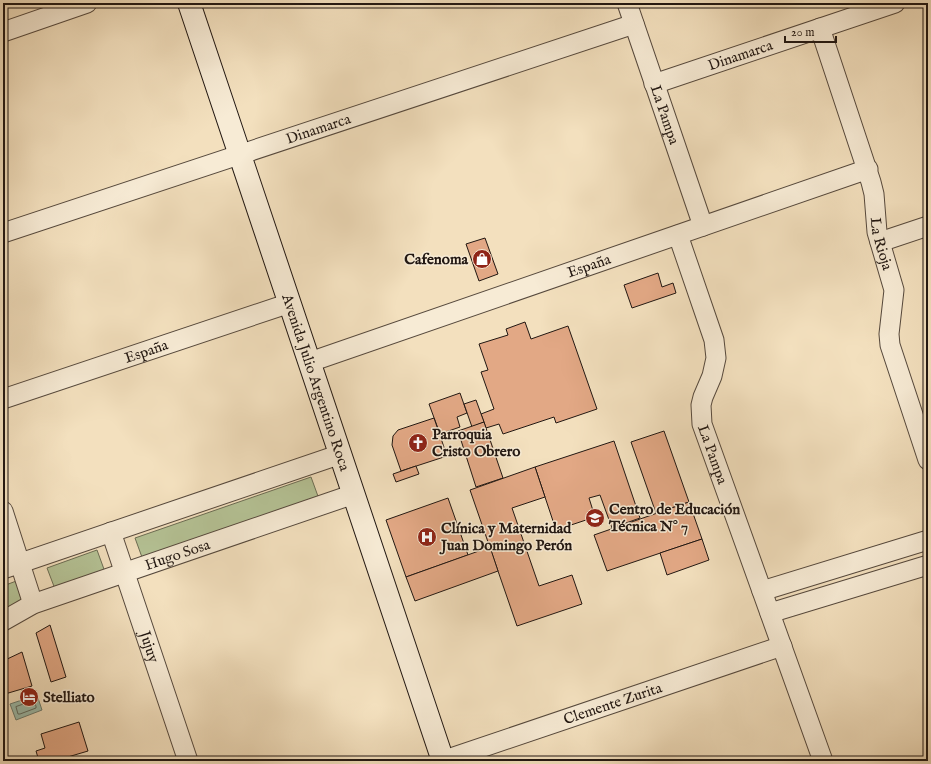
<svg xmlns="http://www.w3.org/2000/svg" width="931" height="764" font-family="'IM FELL English',serif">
<rect width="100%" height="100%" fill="#f3e0be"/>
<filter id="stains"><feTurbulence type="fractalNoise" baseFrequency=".005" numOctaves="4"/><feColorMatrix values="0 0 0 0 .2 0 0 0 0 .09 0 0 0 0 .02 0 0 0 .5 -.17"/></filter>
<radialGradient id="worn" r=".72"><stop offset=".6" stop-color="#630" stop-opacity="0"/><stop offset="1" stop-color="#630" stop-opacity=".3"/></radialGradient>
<g fill="#b5c396" stroke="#6b6d54">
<polygon points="311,477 319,499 143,560 135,538"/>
<polygon points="97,550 105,572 55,589 47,568"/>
<polygon points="19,580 27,602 3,615 3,586"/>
</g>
<polygon fill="#9cbdad" stroke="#6b7b6f" points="37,695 42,710 16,720 10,704"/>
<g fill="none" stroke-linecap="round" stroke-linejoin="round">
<polygon stroke="#5e6a60" stroke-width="1" points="33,701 36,706 36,708 20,714 18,714 16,707"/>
</g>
<g fill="#e2a885" stroke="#211712">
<polygon points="485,238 498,274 479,281 466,244"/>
<polygon points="658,273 662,287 673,283 676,293 632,308 624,285"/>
<polygon points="525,322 531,339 568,326 597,409 556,423 554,417 503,434 499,424 486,428 481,414 494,409 481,372 488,370 479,344 508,335 506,329"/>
<polygon points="460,393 467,413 457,417 460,427 440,434 429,404"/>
<polygon points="476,400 484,422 472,427 464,404"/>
<polygon points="434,418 447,456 401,471 392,445 393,436 398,430"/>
<polygon points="484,422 503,478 476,487 458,431"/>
<polygon points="664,431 689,502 656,513 631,442"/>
<polygon points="614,441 640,518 612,528 600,495 589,498 595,517 556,530 535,467"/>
<polygon points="416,466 419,474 396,482 393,474"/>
<polygon points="535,467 545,497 512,508 539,586 572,575 582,604 517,626 470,490"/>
<polygon points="448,498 468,555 406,577 386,520"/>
<polygon points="689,502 702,539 607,571 594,535"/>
<polygon points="702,539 709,560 667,575 660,553"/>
<polygon points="490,547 498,571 415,601 406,577"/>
<polygon points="50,625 66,677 51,682 36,633"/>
<polygon points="22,652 32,686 5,694 3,686 3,661"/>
<polygon points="79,722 88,751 61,759 62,761 39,761 36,751 45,748 41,734"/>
</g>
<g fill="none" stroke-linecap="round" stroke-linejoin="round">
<g stroke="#56493d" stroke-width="21">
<g id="street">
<path id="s1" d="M627,3L703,226"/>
<path id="s2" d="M820,28L871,182L874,194L877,232L894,290L889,334L890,345L928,460"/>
<polyline points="3,32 87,3"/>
<path id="s3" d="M654,84L895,3"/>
<path id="s4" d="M3,233L634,24"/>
<path id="s5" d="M678,235L714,340L716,358L712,376L703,397L701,405L702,424L823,761"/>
<polyline points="880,242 928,226"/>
<path id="s6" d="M310,362L868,169"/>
<path id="s7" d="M3,399L290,303"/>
<polyline points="3,511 33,604"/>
<path id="s8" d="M111,532L188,761"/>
<polyline points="3,569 341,454"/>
<polyline points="762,591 928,540"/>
<polyline points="770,613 928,565"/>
<path id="s9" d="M3,621L33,604L354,494"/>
<path id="s10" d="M442,761L782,646"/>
</g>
</g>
<g stroke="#211712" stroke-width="24">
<g id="secondary">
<path id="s11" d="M189,3L443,761"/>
</g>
</g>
<use href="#street" stroke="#f7ebd5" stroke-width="19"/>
<use href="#secondary" stroke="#f7ebd5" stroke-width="22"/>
</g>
<defs>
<g id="shop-disc" transform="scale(1)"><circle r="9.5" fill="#8f2418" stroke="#f7ebd5"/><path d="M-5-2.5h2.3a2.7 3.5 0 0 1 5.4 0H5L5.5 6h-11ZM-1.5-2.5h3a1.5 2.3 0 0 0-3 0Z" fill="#fff"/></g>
<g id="church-disc" transform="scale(1)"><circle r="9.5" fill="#8f2418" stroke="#f7ebd5"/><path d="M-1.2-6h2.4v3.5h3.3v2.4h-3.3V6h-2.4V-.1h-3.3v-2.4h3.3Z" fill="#fff"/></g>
<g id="school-disc" transform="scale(1)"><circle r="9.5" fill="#8f2418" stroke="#f7ebd5"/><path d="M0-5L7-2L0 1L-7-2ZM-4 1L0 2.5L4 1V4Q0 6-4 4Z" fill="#fff"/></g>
<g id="hospital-disc" transform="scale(1)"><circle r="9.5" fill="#8f2418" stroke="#f7ebd5"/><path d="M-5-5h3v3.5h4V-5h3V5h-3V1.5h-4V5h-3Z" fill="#fff"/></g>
<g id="hotel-disc" transform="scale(1)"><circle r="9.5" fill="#8f2418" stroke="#f7ebd5"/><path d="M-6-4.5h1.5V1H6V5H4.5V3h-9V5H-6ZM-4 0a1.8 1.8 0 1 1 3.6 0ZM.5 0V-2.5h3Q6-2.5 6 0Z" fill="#fff"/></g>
</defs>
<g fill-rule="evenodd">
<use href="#shop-disc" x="482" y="259"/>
<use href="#church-disc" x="418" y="443"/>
<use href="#school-disc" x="595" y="518"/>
<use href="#hospital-disc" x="427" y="537"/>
<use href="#hotel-disc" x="29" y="697"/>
</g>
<g text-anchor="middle" stroke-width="3" stroke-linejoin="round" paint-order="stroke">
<g font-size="15" fill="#211712" stroke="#f7ebd5">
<text dy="5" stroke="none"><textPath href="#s3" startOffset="91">Dinamarca</textPath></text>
<text dy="5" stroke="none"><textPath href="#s1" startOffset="118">La Pampa</textPath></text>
<text dy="5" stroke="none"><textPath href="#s4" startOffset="332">Dinamarca</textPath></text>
<text dy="5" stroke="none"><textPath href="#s2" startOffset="225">La Rioja</textPath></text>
<text dy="5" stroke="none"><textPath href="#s6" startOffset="295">España</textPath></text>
<text dy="5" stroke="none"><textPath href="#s7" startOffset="151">España</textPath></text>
<text dy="5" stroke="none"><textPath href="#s11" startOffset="400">Avenida Julio Argentino Roca</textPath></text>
<text dy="5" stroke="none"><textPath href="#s5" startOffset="230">La Pampa</textPath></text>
<text dy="5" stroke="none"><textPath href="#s9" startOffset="187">Hugo Sosa</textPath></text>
<text dy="5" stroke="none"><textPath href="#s8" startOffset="121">Jujuy</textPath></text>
<text dy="5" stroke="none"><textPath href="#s10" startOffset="180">Clemente Zurita</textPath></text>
</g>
<g font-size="15" font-weight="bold" fill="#211712" stroke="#f7ebd5" text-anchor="start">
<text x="468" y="264" text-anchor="end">Cafenoma</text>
<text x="432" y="439">Parroquia<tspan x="432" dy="17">Cristo Obrero</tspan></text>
<text x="609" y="514">Centro de Educación<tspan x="609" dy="17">Técnica N° 7</tspan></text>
<text x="441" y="533">Clínica y Maternidad<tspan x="441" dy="17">Juan Domingo Perón</tspan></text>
<text x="43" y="702">Stelliato</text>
</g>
</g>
<rect width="931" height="764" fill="none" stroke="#f3e0be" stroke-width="16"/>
<rect x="4" y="4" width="923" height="756" fill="none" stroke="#211712" stroke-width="2"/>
<rect x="8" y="8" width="915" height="748" fill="none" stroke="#211712"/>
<path d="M785 36v6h51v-6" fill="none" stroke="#211712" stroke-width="2"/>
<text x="791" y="36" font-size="12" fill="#211712" stroke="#f7ebd5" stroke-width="3" paint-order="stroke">20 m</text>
<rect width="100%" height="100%" filter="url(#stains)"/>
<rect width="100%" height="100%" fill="url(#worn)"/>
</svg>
